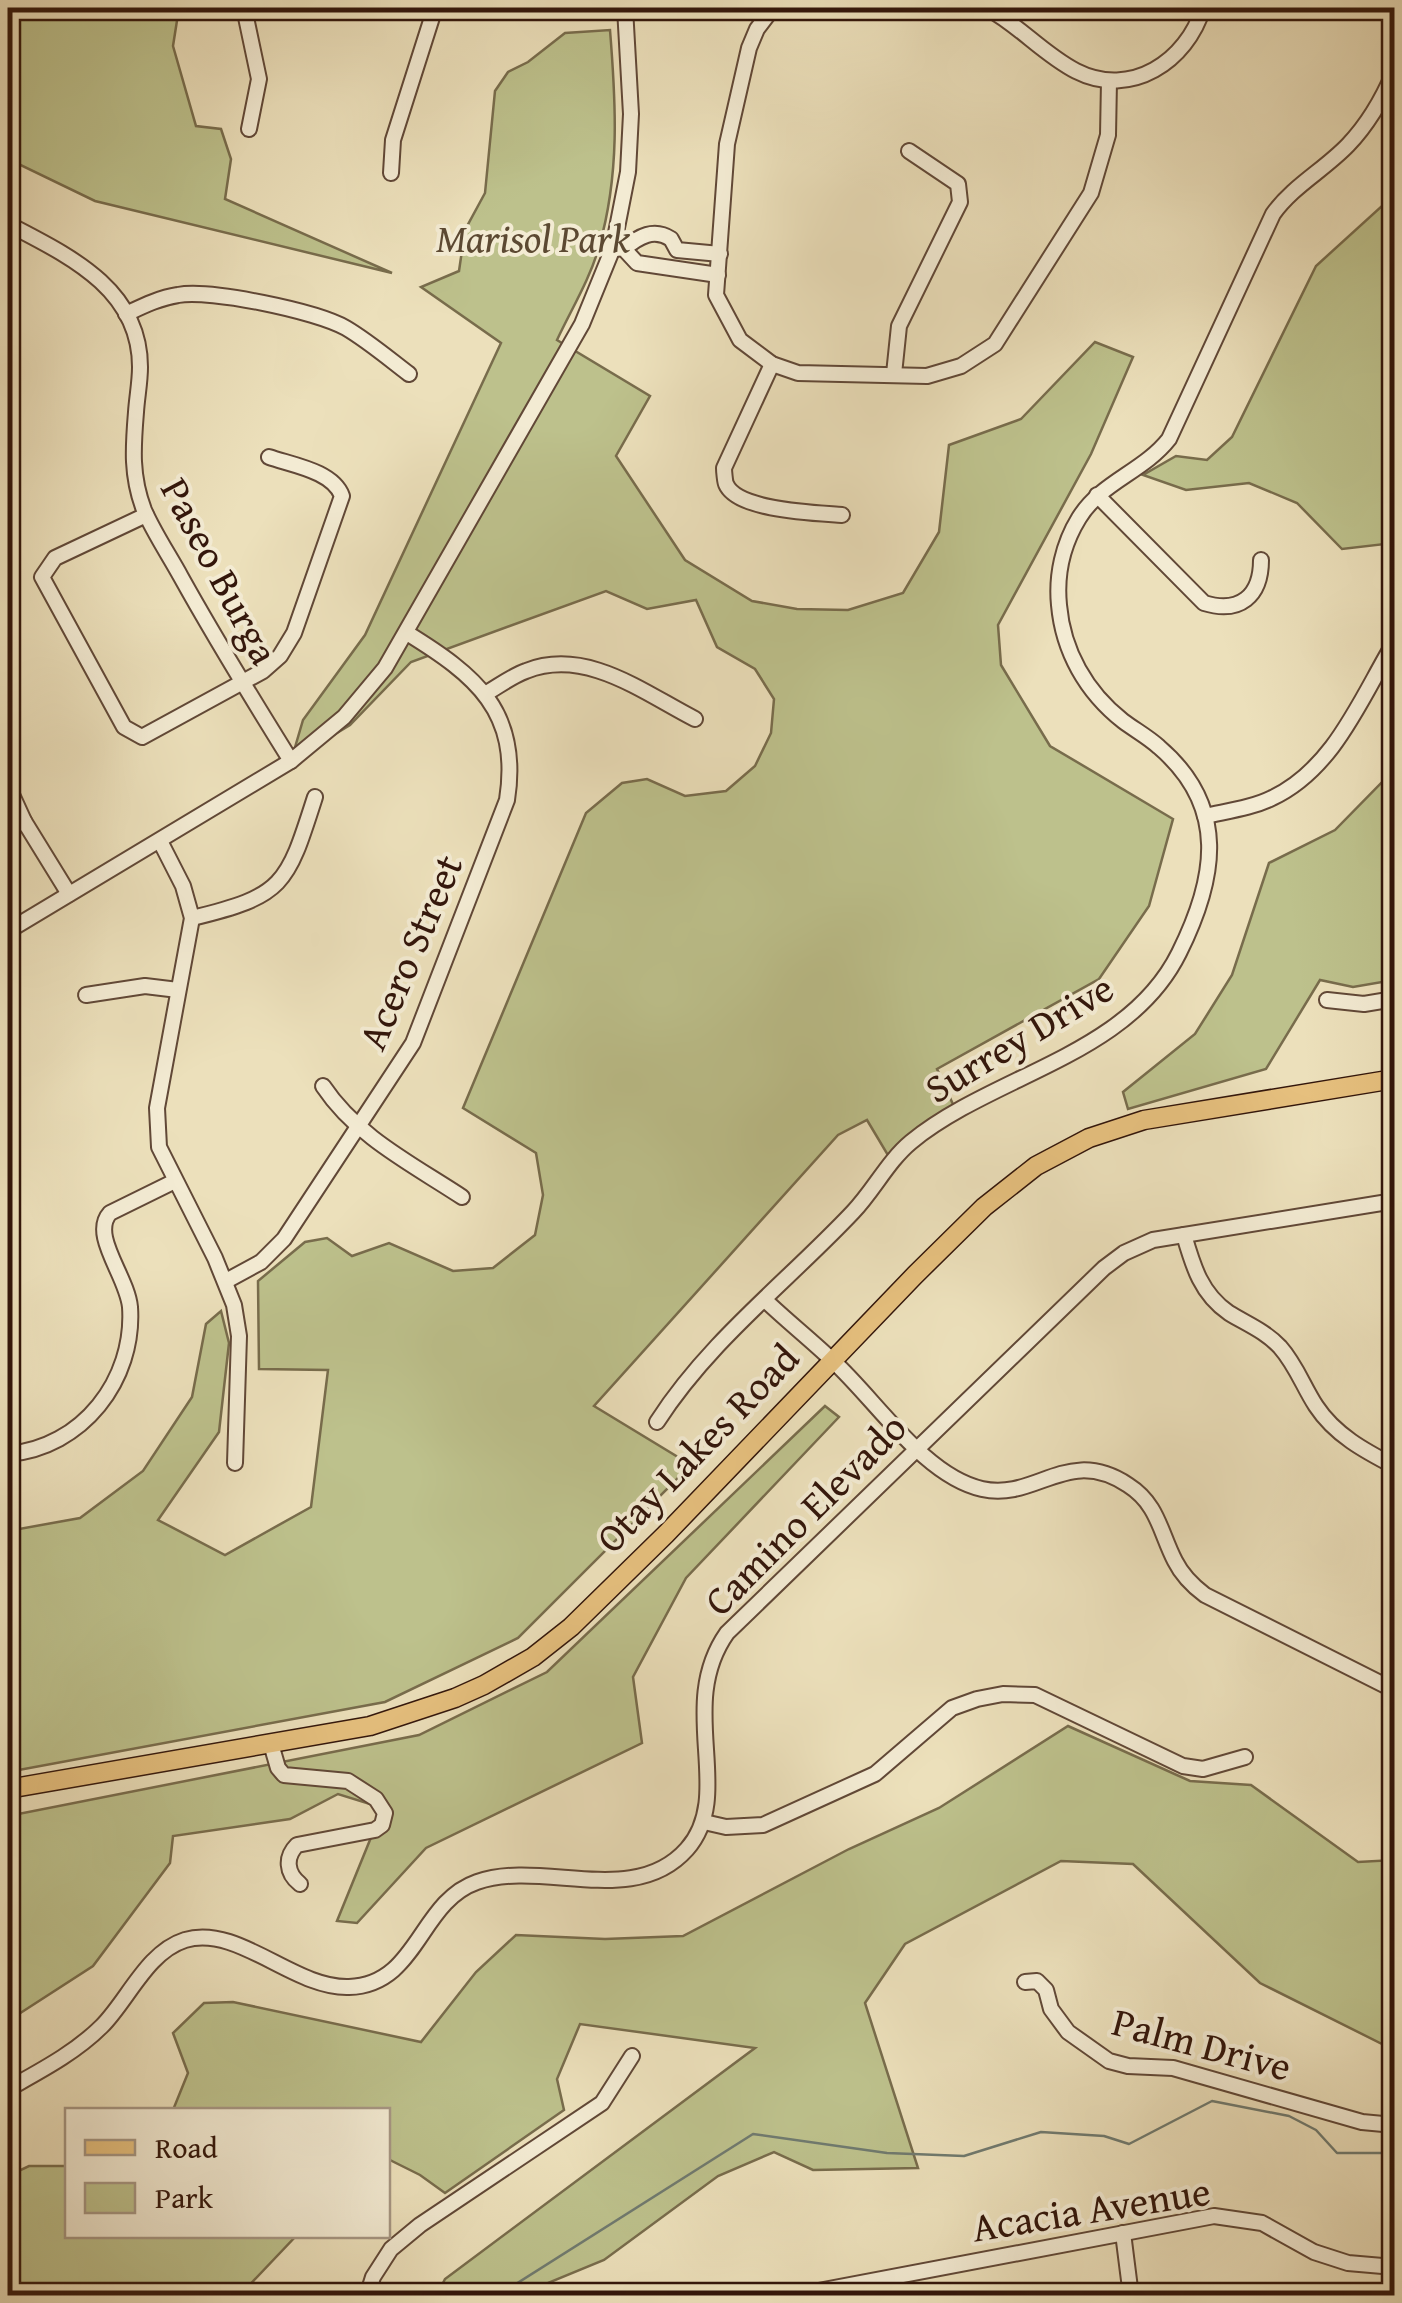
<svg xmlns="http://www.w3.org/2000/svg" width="1402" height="2303" font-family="'Gentium Book Plus',serif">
<rect width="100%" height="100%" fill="#ece0bb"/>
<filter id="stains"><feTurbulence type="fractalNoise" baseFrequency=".002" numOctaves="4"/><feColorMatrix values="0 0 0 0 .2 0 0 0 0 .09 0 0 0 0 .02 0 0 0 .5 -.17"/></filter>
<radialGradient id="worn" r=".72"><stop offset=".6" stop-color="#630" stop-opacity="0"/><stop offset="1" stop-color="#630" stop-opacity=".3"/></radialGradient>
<g fill="#bdc18c" stroke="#786c4c" stroke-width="2.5">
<polygon points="8,8 179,8 173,46 196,126 221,129 231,159 225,199 392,273 95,201 8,159"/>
<path d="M610,30C616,104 620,174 599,247C590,279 571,310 557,340L650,396L616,456L685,560L752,601L797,609L848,610L903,593L939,532L949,445L1021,419L1095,342L1133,357L1091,454L998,625L1001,665L1050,746L1173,819L1149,906L1099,979L937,1069L956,1111L892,1162L867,1120L838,1135L594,1406L691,1465L518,1638L385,1702L8,1772V1531L80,1518L143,1471L192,1397L206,1324L221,1311L229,1343L219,1432L158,1520L225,1555L311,1507L328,1370L259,1369L258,1281L305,1242L327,1238L352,1256L389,1243L453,1271L493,1268L535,1235L543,1195L536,1153L463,1108L586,813L622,783L647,779L685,796L726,791L755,766L771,733L774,699L755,669L717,647L696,600L647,609L606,591L411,662L350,725L291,761L303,720L365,635L501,343L421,287L459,271L465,230L485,193L495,91L508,72L528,62L565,33Z"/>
<polygon points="1394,195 1394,543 1342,549 1297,503 1249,483 1186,490 1143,475 1176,456 1207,460 1232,437 1316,266"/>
<polygon points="1394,755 1394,980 1353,987 1320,980 1266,1069 1128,1109 1123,1092 1195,1034 1232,975 1269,863 1335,830 1384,780"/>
<polygon points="825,1406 839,1417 686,1578 633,1677 642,1743 426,1848 357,1923 337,1921 383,1808 338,1794 290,1819 173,1836 170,1863 93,1966 8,2021 8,1816 419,1735 547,1672"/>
<polygon points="1068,1726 1190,1781 1251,1785 1358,1862 1394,1860 1394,2045 1386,2046 1260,1983 1133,1864 1061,1861 905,1944 865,2003 918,2168 813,2170 774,2152 718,2176 604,2260 531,2290 488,2295 437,2295 445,2279 755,2048 580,2024 557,2079 564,2110 445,2193 420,2175 388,2159 388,2110 173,2110 188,2073 173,2033 204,2003 233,2002 421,2042 476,1972 516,1935 605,1939 683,1936 849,1849 939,1808"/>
<polygon points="29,2166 67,2166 68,2236 296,2236 240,2295 22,2295 8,2272 8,2176"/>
</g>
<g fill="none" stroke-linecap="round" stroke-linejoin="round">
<polyline stroke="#707a6f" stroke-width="2.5" points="497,2296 753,2134 887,2153 964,2156 1041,2132 1104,2136 1129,2144 1212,2101 1289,2116 1316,2130 1337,2153 1394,2153"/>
<g stroke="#614837" stroke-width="18">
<g id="minor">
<polyline points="244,8 259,79 249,129"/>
<polyline points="773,8 757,29 749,48 727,144 716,295 740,340 772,364 798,373 927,376 961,366 995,344 1091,193 1108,135 1109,81"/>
<path d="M987,8C1019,25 1043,54 1076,71C1131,99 1187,61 1203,8"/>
<polyline points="391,173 393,140 435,8"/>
<path d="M8,224C67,255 140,288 140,367C140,382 137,397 136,412C133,448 131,476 144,510C154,533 169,555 181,577C216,640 253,700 291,761"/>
<polyline points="613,248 624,249 637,263 718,275"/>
<path d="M624,249C639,236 654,228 671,239L677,250L720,254"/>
<path d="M126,314C143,306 159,298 178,295C210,289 316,311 346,328C368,341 388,358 409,374"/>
<path d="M772,364L724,468C724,471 725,482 726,484C737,511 817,513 842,515"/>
<polyline points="894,374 899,326 960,202 958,184 909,151"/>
<path d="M1097,495L1204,603C1240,614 1261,596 1261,560"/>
<path d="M146,515L55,558L42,577L124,727L142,737L263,671L280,656L294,633L342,496C333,471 292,465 269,457"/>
<path d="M485,694C499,686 512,676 526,671C586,647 644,693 695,719"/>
<polyline points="8,786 24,821 69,894"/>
<path d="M1205,816C1227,811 1252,808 1272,798C1334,769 1361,698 1394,643"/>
<polyline points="8,830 24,821"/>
<polyline points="160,841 183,886 192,918 157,1108 159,1147 215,1258 234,1305 239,1336 235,1463"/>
<path d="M192,918C284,896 287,885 315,797"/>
<polyline points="8,931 291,761 344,717 385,668 582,324 613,248 628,172 631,114 625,8"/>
<polyline points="86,995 145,986 178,990"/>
<polyline points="1327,1000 1364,1004 1394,999"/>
<path d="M323,1086C357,1137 412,1164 462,1197"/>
<path d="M1184,1235C1193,1266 1201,1294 1229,1313C1247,1324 1265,1331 1280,1347C1296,1365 1303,1386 1316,1406C1335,1435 1365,1451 1394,1466"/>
<path d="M226,1281L261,1262L284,1239L413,1043L507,800C521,711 475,675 407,633"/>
<path d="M765,1300C787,1321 811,1340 833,1361C876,1400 924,1476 982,1489C1037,1501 1067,1445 1128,1485C1158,1504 1160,1532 1175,1561C1182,1575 1193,1586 1205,1595L1394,1690"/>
<path d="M657,1422C709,1341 788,1281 853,1212C874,1190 888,1161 911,1142C994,1074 1128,1056 1179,953C1216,879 1229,807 1159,747C1148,737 1135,730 1123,721C1086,692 1063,651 1059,605C1056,575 1063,544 1079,518C1101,482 1143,472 1169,439L1273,214C1293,186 1324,170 1348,145C1368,124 1383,98 1394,72"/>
<path d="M8,1454C82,1448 135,1380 130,1307C127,1276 90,1235 110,1213L175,1181"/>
<path d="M271,1744L278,1768L284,1775L348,1781L376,1799L385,1813L382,1825L375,1830L297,1845C285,1857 286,1873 300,1884"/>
<polyline points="704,1822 726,1827 763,1825 875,1774 952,1708 977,1699 1003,1694 1035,1695 1183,1766 1203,1769 1245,1757"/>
<polyline points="1025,1982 1037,1981 1046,1990 1051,2009 1068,2032 1109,2061 1128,2066 1173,2068 1362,2122 1394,2125"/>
<path d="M8,2089C40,2071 75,2053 102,2026C128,2000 147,1952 185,1940C238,1924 294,1989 349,1987C418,1985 419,1902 477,1882C543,1859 634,1909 687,1849C736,1793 675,1707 727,1633L1104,1268L1124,1253L1153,1240L1394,1201"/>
<polyline points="1123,2233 1131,2296"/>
<polyline points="367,2296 373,2277 391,2249 420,2225 602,2103 632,2056"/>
<polyline points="792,2296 1214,2216 1262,2223 1314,2252 1348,2263 1394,2267"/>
</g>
</g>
<g stroke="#33160b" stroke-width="21">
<polyline id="major" points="8,1789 370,1726 455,1698 484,1685 533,1657 571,1627 666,1534 915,1275 984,1207 1036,1166 1089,1138 1144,1120 1394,1079"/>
</g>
<use href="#minor" stroke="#f3ebd3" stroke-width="14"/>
<use href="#major" stroke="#e6c07e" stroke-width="18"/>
</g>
<g text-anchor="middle" stroke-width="8" stroke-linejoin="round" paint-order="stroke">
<g font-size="40" font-style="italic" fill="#5c4932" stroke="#f3ebd3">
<text x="533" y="252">Marisol Park</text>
</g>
<g font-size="40" fill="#33160b" stroke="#f3ebd3">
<text transform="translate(220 571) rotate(62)" y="14">Paseo Burga</text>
<text transform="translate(410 952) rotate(-67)" y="14">Acero Street</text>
<text transform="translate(1019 1038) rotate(-31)" y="14">Surrey Drive</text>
<text transform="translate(697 1448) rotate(-46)" y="14">Otay Lakes Road</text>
<text transform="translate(805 1514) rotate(-45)" y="14">Camino Elevado</text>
<text transform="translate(1202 2044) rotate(15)" y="14">Palm Drive</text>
<text transform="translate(1091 2209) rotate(-9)" y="14">Acacia Avenue</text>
</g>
</g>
<rect width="1402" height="2303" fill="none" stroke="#ece0bb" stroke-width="40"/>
<rect x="10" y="10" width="1382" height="2283" fill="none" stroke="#33160b" stroke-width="5"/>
<rect x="20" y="20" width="1362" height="2263" fill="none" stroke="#33160b" stroke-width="2.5"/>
<rect x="65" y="2108" width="325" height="130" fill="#f3ebd3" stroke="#a69683" stroke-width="2.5"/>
<rect x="85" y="2140" width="50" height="15" fill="#e6c07e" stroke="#a69683" stroke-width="2.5"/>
<text x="155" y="2158" font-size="30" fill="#33160b">Road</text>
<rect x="85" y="2183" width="50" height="30" fill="#bdc18c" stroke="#a69683" stroke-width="2.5"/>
<text x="155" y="2208" font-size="30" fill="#33160b">Park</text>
<rect width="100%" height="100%" filter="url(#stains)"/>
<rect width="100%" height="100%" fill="url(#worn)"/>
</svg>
